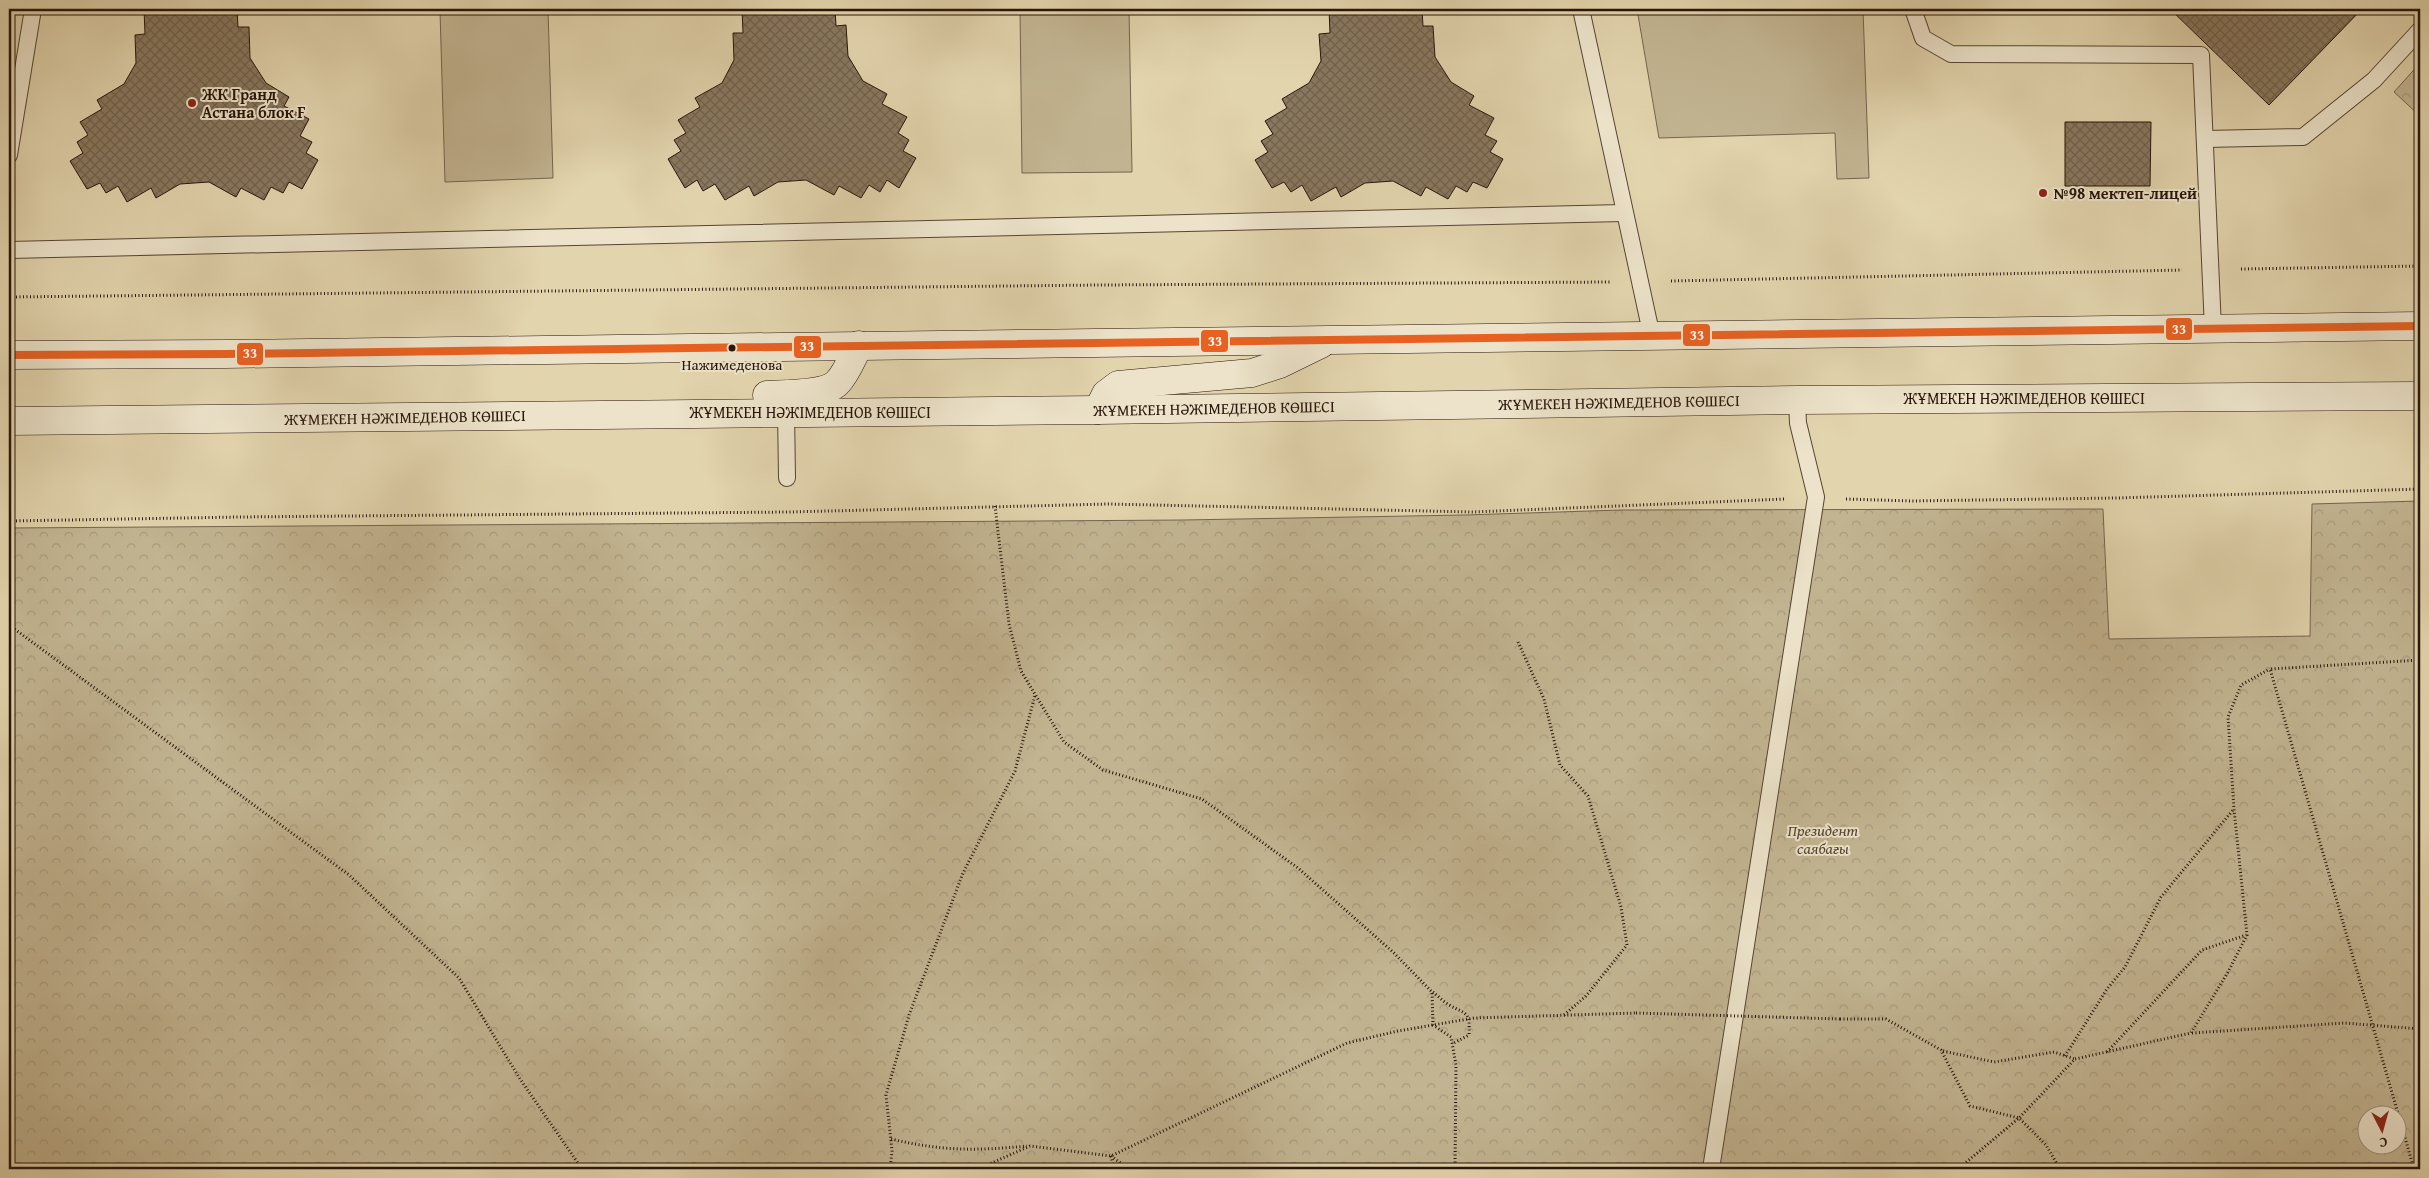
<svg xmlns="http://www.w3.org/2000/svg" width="2429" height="1178" font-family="'Gentium Book Plus',serif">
<defs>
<pattern id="park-crowns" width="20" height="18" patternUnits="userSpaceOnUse" patternTransform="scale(1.25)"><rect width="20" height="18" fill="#c2b491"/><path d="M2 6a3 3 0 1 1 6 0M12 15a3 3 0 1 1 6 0" fill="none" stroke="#a79a7c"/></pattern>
<pattern id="building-cross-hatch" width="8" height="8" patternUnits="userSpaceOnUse" patternTransform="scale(1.25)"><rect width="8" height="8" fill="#89785f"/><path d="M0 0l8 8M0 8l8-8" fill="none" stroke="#70614d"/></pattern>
</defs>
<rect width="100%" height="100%" fill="#e2d4ad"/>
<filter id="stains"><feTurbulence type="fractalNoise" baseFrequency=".004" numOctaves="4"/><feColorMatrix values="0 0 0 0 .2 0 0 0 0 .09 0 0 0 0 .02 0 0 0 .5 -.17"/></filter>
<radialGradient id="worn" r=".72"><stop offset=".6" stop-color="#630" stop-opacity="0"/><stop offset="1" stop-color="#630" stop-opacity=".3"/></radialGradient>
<g fill="url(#park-crowns)" stroke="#75644e" fill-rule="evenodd">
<polygon points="2420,63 2420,116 2394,92"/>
<path d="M2420,501V1169H9V528L1183,520L1465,515L1621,510L2103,509L2109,639L2310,636L2312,504ZM2366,1116H2396V1146H2366Z"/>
</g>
<g fill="#c2b491" stroke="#75644e">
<polygon points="548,9 553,178 445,182 440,11"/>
<polygon points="1020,9 1129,9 1132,172 1022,173"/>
<polygon points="1637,9 1863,9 1869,178 1837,179 1835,133 1659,138"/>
</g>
<g fill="url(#building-cross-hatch)" stroke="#28150a">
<polygon points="144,9 237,9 238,27 249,27 250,58 266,83 289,97 284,106 309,119 300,136 312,142 306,153 318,160 302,189 289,182 283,193 271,187 264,200 241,188 236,197 209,182 180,184 156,198 151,188 127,202 118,186 106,193 100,183 87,189 70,161 83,153 77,142 88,135 80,122 102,109 97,100 124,84 136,63 135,35 145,34"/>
<polygon points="742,9 835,9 836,26 846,25 848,56 863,81 887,94 882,104 907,117 898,133 909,140 903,151 916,158 899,188 887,180 880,192 869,185 861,198 839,186 834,195 806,180 778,182 754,196 749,186 725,200 715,184 703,191 697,180 685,188 668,159 681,151 674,140 686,133 678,120 700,107 695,98 722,83 734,60 733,33 743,33"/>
<polygon points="1329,9 1422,9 1423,26 1433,26 1435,57 1451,82 1474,96 1469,105 1494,118 1485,135 1497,141 1490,152 1503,159 1487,188 1473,182 1467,192 1456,186 1448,199 1426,187 1421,196 1393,181 1365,183 1341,197 1336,187 1311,201 1302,185 1291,192 1284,182 1272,188 1255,160 1268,152 1261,141 1273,134 1265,121 1287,108 1282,99 1309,83 1321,61 1319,34 1330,33"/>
<polygon points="2170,9 2362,9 2269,105"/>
<polygon points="2065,122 2151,122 2150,186 2065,186"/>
</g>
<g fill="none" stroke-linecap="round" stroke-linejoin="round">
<g stroke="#564533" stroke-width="18">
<g id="service">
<polyline points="1581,9 1652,337"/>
<polyline points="1913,9 1923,38 1951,54 2201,55 2213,329"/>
<polyline points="2205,139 2303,137 2374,80 2420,30"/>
<polyline points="9,155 33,9"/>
<polyline points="9,250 1624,213"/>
<polyline points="786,411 787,478"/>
<polyline points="1711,1169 1816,497 1798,423 1797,400"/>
</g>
</g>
<g stroke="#28150a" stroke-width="29">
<g id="secondary">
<polyline points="9,355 225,354 2420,326"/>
<path d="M767,395C784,394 825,395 837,383C847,373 852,358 859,345"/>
<polyline points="1098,410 1106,394 1118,385 1252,373 1280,364 1321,344"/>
<polyline points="9,421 1098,410 1797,400 2420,396"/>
</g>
</g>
<g stroke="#28150a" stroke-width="3" stroke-dasharray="1 2.5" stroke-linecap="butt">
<polyline points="2241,269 2420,266"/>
<polyline points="1671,281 2182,270"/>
<polyline points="9,297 1099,285 1610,282"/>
<polyline points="1846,499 1911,501 2116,498 2420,489"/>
<polyline points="995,506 1009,624 1021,671 1064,742 1103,770 1202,799 1298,868 1394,953 1432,992 1433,1025 1451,1037 1456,1065 1455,1169"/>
<polyline points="9,521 239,517 789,512 1108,504 1473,512 1785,499"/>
<polyline points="9,625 349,875 459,978 520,1079 582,1169"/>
<polyline points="1518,642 1544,699 1560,765 1588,796 1621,907 1627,945 1586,996 1564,1015"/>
<path d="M1433,992C1438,996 1444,1002 1449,1005C1468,1015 1470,1012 1469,1035L1452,1044"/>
<polyline points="1840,1019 1886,1019 1941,1050 1970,1106 2019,1118 2046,1145 2060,1169"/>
<polyline points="2192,1033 2345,1023 2420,1029"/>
<polyline points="1943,1051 1994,1062 2054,1052 2075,1059"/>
<polyline points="2107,1052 2202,950 2246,935"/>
<polyline points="2065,1056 2107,989 2125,967 2161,897 2233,810"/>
<path d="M891,1139C941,1151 976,1151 1027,1146"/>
<polyline points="1111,1156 1129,1169"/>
<polyline points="1111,1156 1114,1169"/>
<polyline points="890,1169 892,1151 886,1095 909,1015 963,873 1015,771 1035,695"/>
<polyline points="978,1169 1030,1146 1111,1156 1347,1043 1398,1031 1474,1018 1636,1013"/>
<polyline points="1958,1169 2019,1118 2075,1059 2191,1033 2228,972 2247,935 2234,809 2228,717 2241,685 2270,669"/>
<polyline points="2414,1169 2270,669 2420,660"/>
</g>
<use href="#service" stroke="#ece3ca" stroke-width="16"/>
<use href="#secondary" stroke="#ece3ca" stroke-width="28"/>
<polyline stroke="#28150a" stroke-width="3" stroke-dasharray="1 2.5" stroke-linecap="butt" points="1636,1013 1840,1019"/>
<g stroke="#ece3ca" stroke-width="11">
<polyline id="bus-1" points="9,355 225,354 2420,326"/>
</g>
<use href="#bus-1" stroke="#e86121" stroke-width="8"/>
</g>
<g fill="#8f2418" stroke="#ece3ca" stroke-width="2">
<circle cx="192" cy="103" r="5"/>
<circle cx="2043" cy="193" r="5"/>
</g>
<circle fill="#28150a" stroke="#ece3ca" stroke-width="2" cx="732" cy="348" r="4.5"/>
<g text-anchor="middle" stroke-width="4" stroke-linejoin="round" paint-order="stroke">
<g font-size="15" fill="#28150a" stroke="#ece3ca">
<text x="732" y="370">Нажимеденова</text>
</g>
<g font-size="16" font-weight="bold" fill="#28150a" stroke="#ece3ca" text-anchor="start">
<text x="202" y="100">ЖК Гранд<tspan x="202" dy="18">Астана блок F</tspan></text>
<text x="2053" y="199">№98 мектеп-лицей</text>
</g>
<g font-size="16" fill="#28150a" stroke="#ece3ca">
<text x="2024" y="404">ЖҰМЕКЕН НӘЖІМЕДЕНОВ КӨШЕСІ</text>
<text transform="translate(1619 402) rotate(-1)" y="6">ЖҰМЕКЕН НӘЖІМЕДЕНОВ КӨШЕСІ</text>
<text transform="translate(1214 408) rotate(-1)" y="6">ЖҰМЕКЕН НӘЖІМЕДЕНОВ КӨШЕСІ</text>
<text x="810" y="418">ЖҰМЕКЕН НӘЖІМЕДЕНОВ КӨШЕСІ</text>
<text transform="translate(405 417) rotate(-1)" y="6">ЖҰМЕКЕН НӘЖІМЕДЕНОВ КӨШЕСІ</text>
</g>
<g font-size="16" font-style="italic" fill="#564532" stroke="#ece3ca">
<text x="1823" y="836">Президент<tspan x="1823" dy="18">саябағы</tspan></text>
</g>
</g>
<g stroke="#ece3ca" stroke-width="2">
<rect x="2165" y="317" width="28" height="24" rx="5" fill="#e86121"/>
<rect x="1682" y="323" width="29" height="24" rx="5" fill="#e86121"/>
<rect x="1200" y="329" width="29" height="24" rx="5" fill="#e86121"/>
<rect x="793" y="335" width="29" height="24" rx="5" fill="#e86121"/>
<rect x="236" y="342" width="28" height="24" rx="5" fill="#e86121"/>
</g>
<g font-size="14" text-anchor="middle" font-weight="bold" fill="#fff">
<text x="2179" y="334">33</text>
<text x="1697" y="340">33</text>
<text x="1215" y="346">33</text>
<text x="807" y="351">33</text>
<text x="250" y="358">33</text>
</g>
<rect width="2429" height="1178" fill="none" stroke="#e2d4ad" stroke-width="30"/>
<rect x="10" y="10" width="2409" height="1158" fill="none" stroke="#28150a" stroke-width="2.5"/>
<rect x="15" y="15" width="2399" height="1148" fill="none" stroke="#28150a"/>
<g transform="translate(2382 1130) rotate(174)"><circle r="24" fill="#ece3ca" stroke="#9e917d"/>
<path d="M0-4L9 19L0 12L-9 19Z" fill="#8f2418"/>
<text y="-8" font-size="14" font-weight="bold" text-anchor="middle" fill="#28150a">С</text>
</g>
<rect width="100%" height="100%" filter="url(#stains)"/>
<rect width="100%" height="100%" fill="url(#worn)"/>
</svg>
